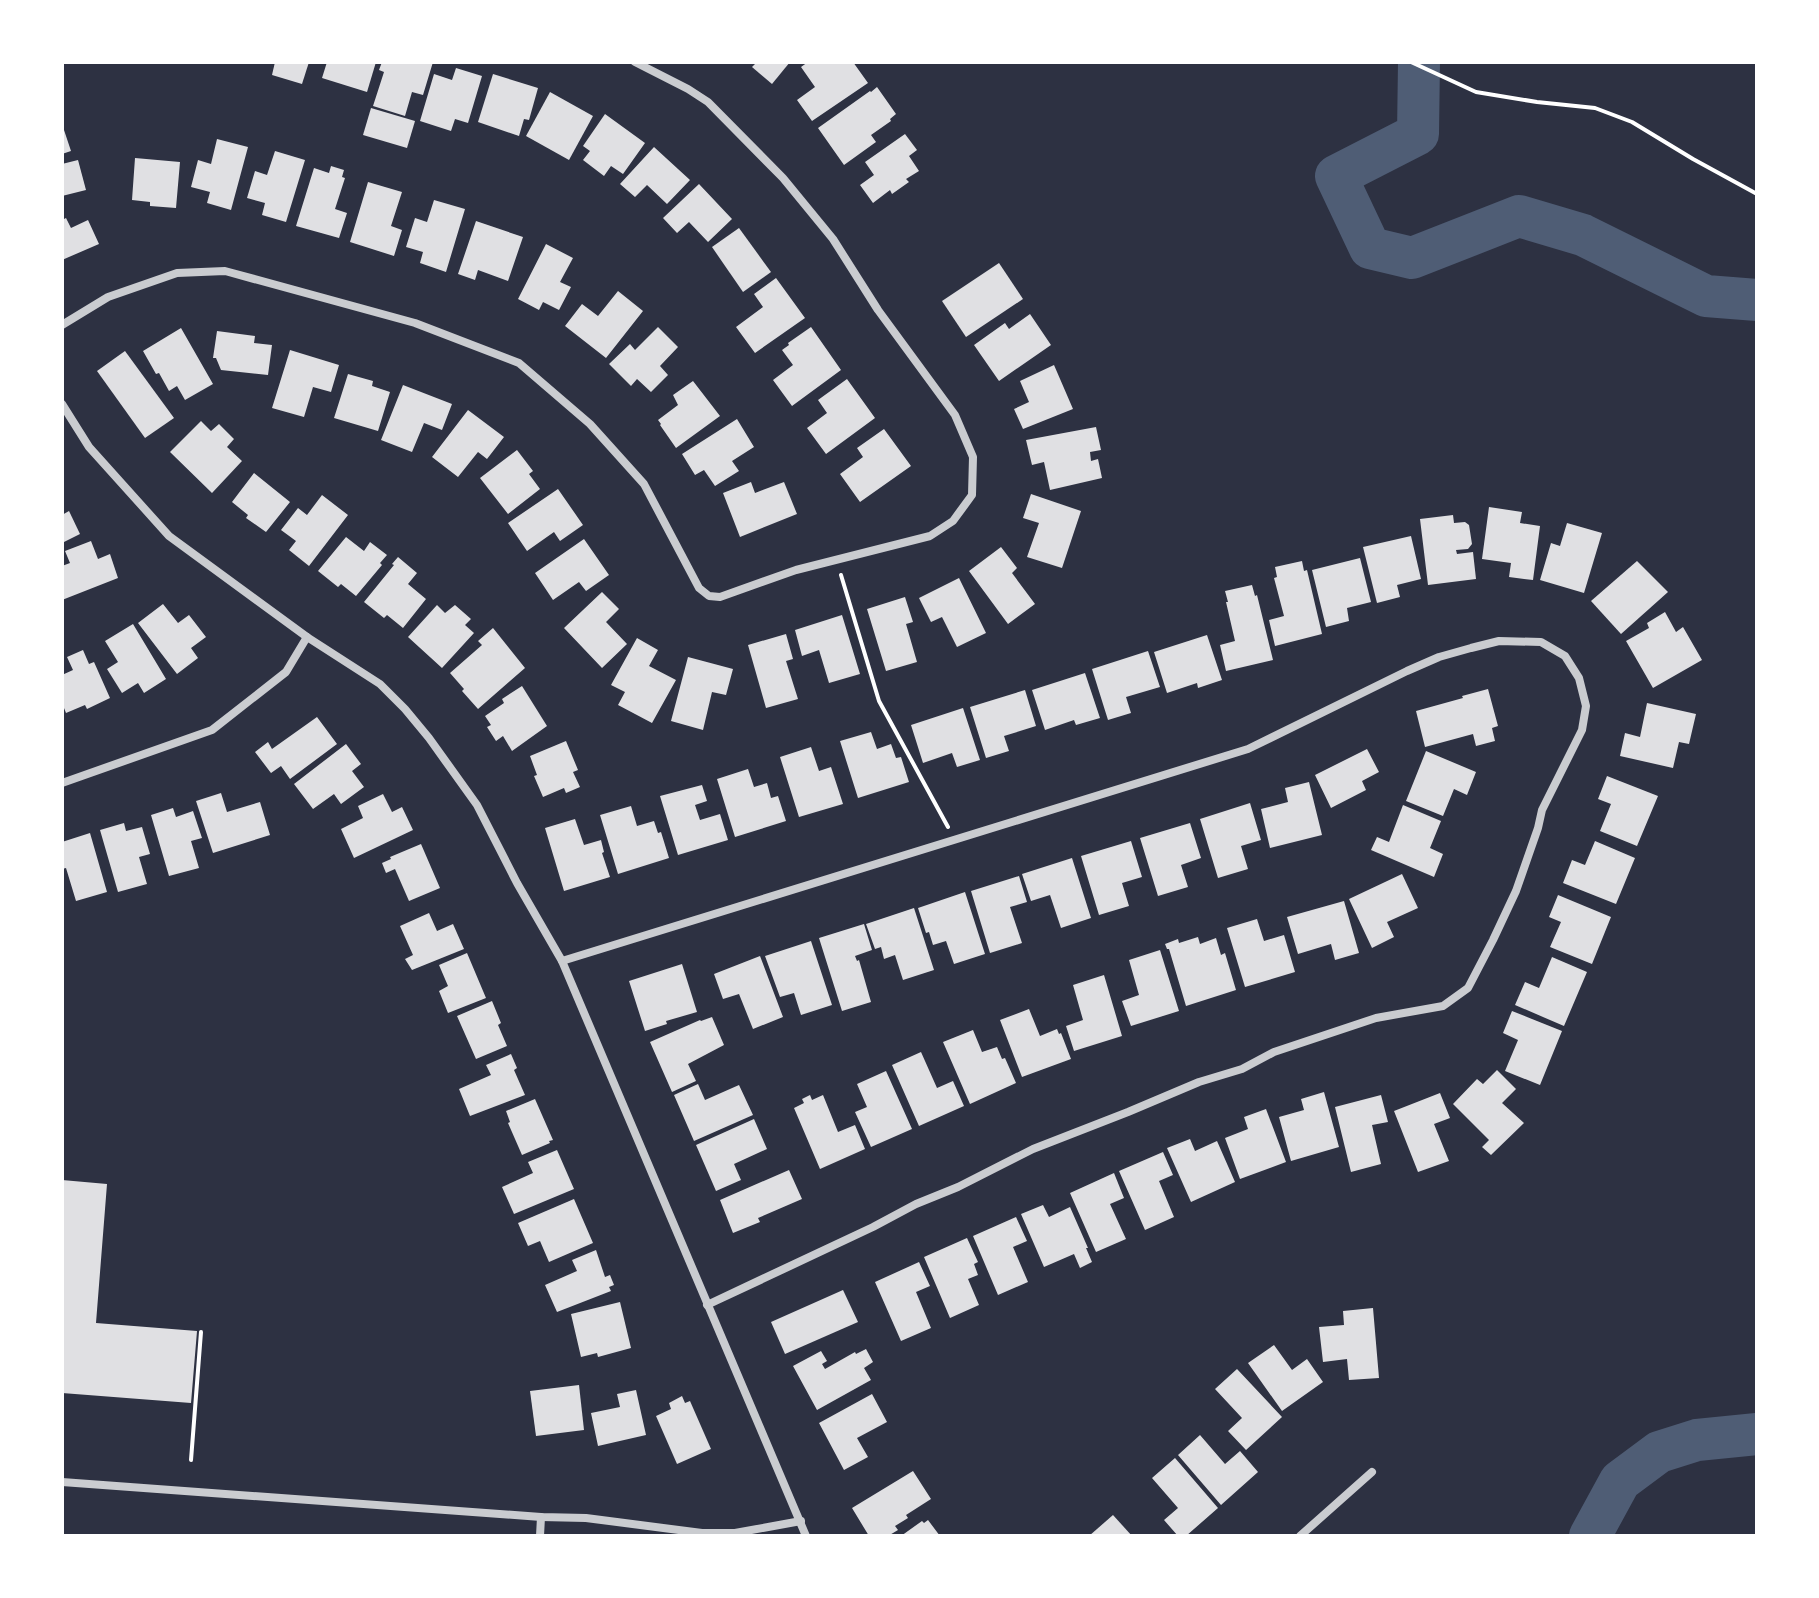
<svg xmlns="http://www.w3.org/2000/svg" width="1819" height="1598" font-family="'Fira Sans',sans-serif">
<rect width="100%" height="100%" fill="#2d3142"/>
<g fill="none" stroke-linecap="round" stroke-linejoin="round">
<g stroke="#4f5d75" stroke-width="42">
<polyline points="1419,62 1418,134 1336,176 1370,248 1412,258 1519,216 1583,235 1706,296 1757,300"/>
<polyline points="1590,1536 1620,1481 1659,1452 1697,1440 1757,1434"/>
</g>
</g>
<g fill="#e0e0e3">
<polygon points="275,62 309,62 302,84 272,75"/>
<polygon points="327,62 376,62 367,92 322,78"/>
<polygon points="382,62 433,62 423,95 412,92 405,116 373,106 384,72 379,70"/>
<polygon points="757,62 790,62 772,84 752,67"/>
<polygon points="808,62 853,62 868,83 812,121 797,100 815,87 801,67"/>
<polygon points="456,68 482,76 468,123 455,119 451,131 420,121 434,74 452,80"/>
<polygon points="493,74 538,88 529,120 524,119 519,136 478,122"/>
<polygon points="877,87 896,114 890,119 891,121 871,135 876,142 844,165 818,128 870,91 871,92"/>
<polygon points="550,92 593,116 569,160 526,136"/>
<polygon points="371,108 415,121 407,148 363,135"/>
<polygon points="605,114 645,143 623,174 611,166 604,176 583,160 590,151 583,146"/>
<polygon points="62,124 71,151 62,154"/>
<polygon points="905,134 917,150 909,156 919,171 906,179 909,182 892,194 890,190 873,203 860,185 874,175 865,162"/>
<polygon points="217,139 248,147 231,210 207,203 210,192 191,187 198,160 211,164"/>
<polygon points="654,147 690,180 667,204 647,185 635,197 620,184"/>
<polygon points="275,151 305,160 286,222 262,215 265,203 247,198 255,171 267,175"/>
<polygon points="135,158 180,162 176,208 150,206 150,202 132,200"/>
<polygon points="78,160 86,190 62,196 62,164"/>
<polygon points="331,166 344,170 342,177 345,178 335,209 347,213 339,238 296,226 314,168 329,173"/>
<polygon points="368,182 402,192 391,226 402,230 394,256 350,242"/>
<polygon points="699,184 732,219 708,242 689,222 677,233 663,218"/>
<polygon points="434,200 465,209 446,272 420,263 423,252 406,247 415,218 427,222"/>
<polygon points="66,218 71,228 88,220 99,244 62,260 62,220"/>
<polygon points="476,221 523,237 508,281 478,270 475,280 458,274"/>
<polygon points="739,228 771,272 743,292 712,247"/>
<polygon points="546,244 573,258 560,282 571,287 559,310 543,302 539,310 518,299"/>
<polygon points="999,263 1023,299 966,337 942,301"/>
<polygon points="776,278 805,318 755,353 736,327 763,307 754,294"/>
<polygon points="618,291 643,311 606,358 565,326 582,304 598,316"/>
<polygon points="1030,314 1051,345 999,381 974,345 1005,323 1009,329"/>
<polygon points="658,327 678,347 660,366 668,375 651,392 637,379 631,386 609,364 630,344 635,350"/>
<polygon points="811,327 841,370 792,406 773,380 793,365 782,350 789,345 788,343"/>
<polygon points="181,328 213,384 185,400 177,386 169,391 159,373 156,374 143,351"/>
<polygon points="217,331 255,336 254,343 272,345 268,375 221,370 216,358 213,358"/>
<polygon points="290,350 339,365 331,392 313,387 304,417 272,408"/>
<polygon points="125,351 174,418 145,438 97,371"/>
<polygon points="1054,365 1073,409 1023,429 1014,409 1029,402 1020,381"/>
<polygon points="348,374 373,381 372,386 390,392 378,431 334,418"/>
<polygon points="847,379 875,418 826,454 807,428 827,413 818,400"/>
<polygon points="693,381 720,416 676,448 660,425 661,424 658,420 678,405 673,395"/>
<polygon points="403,385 452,404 442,430 424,423 412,452 381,440"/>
<polygon points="468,410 504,437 487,459 478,452 458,477 432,457"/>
<polygon points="737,419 754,447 732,461 739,471 715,486 704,470 695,475 682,454"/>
<polygon points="201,421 211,431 219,424 234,439 227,447 242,461 212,493 170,452"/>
<polygon points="1096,427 1101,450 1090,452 1091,461 1098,459 1102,478 1050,490 1044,462 1032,465 1026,440"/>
<polygon points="884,429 911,466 860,502 840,474 863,457 857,448"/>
<polygon points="517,450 533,471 529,474 540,489 508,514 480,478"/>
<polygon points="254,473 290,502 266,532 246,518 248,515 232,502"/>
<polygon points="751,482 755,493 784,482 797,514 740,537 723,493"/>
<polygon points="558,489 583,525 560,541 554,532 527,551 508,523"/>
<polygon points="1031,494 1081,511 1062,568 1027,557 1039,523 1023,518"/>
<polygon points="322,495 348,515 309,566 289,550 296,541 281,530 298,508 307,515"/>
<polygon points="1489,507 1522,512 1520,523 1540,526 1533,580 1509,577 1511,563 1482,559"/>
<polygon points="69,511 80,534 62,543 62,515"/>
<polygon points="1453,515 1454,523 1465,522 1469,525 1472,544 1468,549 1456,550 1457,554 1473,552 1476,579 1428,585 1420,519"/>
<polygon points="1567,523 1602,533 1584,593 1540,580 1551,543 1560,546"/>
<polygon points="1411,536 1421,579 1397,585 1400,597 1377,603 1363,547"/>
<polygon points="346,537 364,551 370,542 387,555 380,563 382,565 356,596 341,584 338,587 318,571"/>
<polygon points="584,539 609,575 586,591 579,582 553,600 535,573"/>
<polygon points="91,541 98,559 110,554 118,578 62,600 62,566 70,563 65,551"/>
<polygon points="1001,547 1017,568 1012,573 1035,604 1008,624 969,571"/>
<polygon points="398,557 417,573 408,584 426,599 403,628 387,615 384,618 364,602 394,565 392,564"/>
<polygon points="1360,558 1371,602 1347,608 1349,621 1326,627 1312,570"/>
<polygon points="1302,561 1304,571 1307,570 1322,634 1275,646 1269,620 1284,616 1274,578 1277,577 1275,567"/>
<polygon points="1637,561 1668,592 1621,634 1591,601"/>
<polygon points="959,578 986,633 957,647 942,617 931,622 919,598"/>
<polygon points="1252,585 1255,596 1257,595 1273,660 1226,671 1220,645 1235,641 1226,602 1228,602 1225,591"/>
<polygon points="602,592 619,609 606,622 627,644 602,668 564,628"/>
<polygon points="905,597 913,622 906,624 917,662 886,671 867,609"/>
<polygon points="163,604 178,623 189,615 206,637 191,648 198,658 177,674 138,623"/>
<polygon points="437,605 445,613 455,605 471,619 465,625 474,633 442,668 408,637"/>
<polygon points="1665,612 1676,632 1683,627 1702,660 1653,688 1626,641 1649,628 1647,623"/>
<polygon points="842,615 860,674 829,683 819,650 802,656 795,630"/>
<polygon points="133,624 166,679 144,693 138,683 122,693 107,669 118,662 105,641"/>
<polygon points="493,628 525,668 478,709 462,691 464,689 450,673 482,645 478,641"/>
<polygon points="786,634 793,659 786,661 798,699 766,708 748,645"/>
<polygon points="1207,635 1222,680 1198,688 1197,683 1167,693 1154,652"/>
<polygon points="637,638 658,650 649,666 676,680 652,723 618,705 625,692 611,685"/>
<polygon points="83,650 89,664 94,662 110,698 87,709 85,705 66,713 62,703 62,675 73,670 67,657"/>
<polygon points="1148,651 1160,687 1126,697 1131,713 1108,720 1092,669"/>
<polygon points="688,657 733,669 726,695 712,692 703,730 671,721"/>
<polygon points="1085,673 1100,718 1076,725 1074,720 1045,730 1032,690"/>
<polygon points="522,686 547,726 512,751 503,736 496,741 487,727 491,725 485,716 504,703 502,699"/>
<polygon points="1488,689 1498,726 1492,728 1495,741 1476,746 1473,734 1425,747 1416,711 1463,698 1462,696"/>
<polygon points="1025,690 1036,726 1004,736 1009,751 986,758 970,707"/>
<polygon points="1647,703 1696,714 1689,744 1679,742 1673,768 1620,756 1625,733 1640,737"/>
<polygon points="963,708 980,760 957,767 952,753 923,763 911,725"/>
<polygon points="317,717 337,744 290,779 281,766 271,773 255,752 268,742 272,749"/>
<polygon points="871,732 877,749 891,744 896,758 901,757 909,782 858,798 840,741"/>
<polygon points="566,741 578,770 573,772 580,787 566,793 564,788 543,797 534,776 537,775 530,756"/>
<polygon points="346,744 361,764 352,771 364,787 341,804 334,794 313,809 294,784"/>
<polygon points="811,747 819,771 831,767 843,804 799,817 780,757"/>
<polygon points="1367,749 1379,772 1362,781 1366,790 1331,808 1315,775"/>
<polygon points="1426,751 1476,772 1467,795 1454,789 1443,816 1406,801"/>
<polygon points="748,769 754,787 767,783 771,798 778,796 786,821 735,837 717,779"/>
<polygon points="1607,776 1658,796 1637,846 1600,831 1611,804 1598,799"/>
<polygon points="1309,782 1322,835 1270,848 1261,809 1288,802 1285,788"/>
<polygon points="702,785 707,801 695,805 700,820 720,814 728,840 678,855 660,796"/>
<polygon points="221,793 227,812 260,802 270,835 213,853 196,801"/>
<polygon points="383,794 392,812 402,807 413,830 354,858 341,829 363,818 358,806"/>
<polygon points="1250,803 1261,840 1241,846 1248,869 1218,878 1200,819"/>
<polygon points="1403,805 1441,821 1430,848 1443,854 1434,877 1371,850 1377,837 1389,842"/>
<polygon points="631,806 637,826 654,821 658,833 661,832 669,858 618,874 600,815"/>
<polygon points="173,808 176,817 193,811 202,838 191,841 199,868 169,876 151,815"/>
<polygon points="575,819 584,845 601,840 604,852 602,853 610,877 564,891 545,828"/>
<polygon points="124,823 126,831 142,827 150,854 139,857 147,884 118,892 100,830"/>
<polygon points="1190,823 1201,858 1181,865 1188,887 1158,896 1140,838"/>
<polygon points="90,833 107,892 76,901 66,868 62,869 62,842"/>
<polygon points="1131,841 1142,877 1122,883 1129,906 1099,915 1081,856"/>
<polygon points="1595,841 1635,858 1616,904 1563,883 1572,860 1585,865"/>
<polygon points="421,844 440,888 409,901 395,869 386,873 382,863 391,859 390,857"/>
<polygon points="1072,858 1091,918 1061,928 1050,895 1031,901 1022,874"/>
<polygon points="1402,874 1418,908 1387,922 1394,937 1372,948 1349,899"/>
<polygon points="1019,876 1027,902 1010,907 1022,943 990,953 971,891"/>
<polygon points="965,892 985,954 954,964 946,941 933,945 929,932 926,933 918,908"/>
<polygon points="1558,895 1611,917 1592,964 1550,947 1561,922 1549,917"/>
<polygon points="1344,901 1359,953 1335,960 1331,944 1298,954 1287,917"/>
<polygon points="914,908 934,970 903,980 895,955 884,959 881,947 875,949 866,924"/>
<polygon points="429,913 437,931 453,924 464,949 412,970 405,959 413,955 400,926"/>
<polygon points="1257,919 1264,941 1284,935 1295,972 1245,987 1227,928"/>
<polygon points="864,924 872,950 855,956 857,961 859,960 871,1002 842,1011 819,938"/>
<polygon points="1198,937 1200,944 1216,938 1221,955 1225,953 1236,990 1186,1006 1169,949 1167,949 1165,944 1178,939 1179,943"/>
<polygon points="811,941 832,1005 801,1015 794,993 780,997 765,956"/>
<polygon points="1160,950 1179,1011 1131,1026 1122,1001 1139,995 1129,960"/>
<polygon points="467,953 486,998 448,1013 439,991 448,986 439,965"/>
<polygon points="760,956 783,1017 753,1029 739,994 723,999 714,974"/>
<polygon points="1552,957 1587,972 1564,1026 1515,1005 1525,982 1539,988"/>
<polygon points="682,964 697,1012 666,1021 667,1024 645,1031 629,981"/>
<polygon points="1104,975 1122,1036 1074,1051 1066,1026 1083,1020 1073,985"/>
<polygon points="492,1001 501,1023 498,1025 507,1046 476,1059 457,1016"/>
<polygon points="1029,1009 1040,1036 1057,1029 1059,1034 1061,1033 1071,1059 1022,1077 1000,1020"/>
<polygon points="1512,1011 1562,1031 1540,1085 1505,1071 1518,1040 1503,1033"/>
<polygon points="712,1017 724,1045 688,1064 696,1081 672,1092 650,1042 700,1020 701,1021"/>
<polygon points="973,1030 982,1052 997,1047 1002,1059 1005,1058 1016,1083 970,1104 943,1042"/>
<polygon points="921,1052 937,1088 953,1081 964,1106 919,1126 892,1065"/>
<polygon points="511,1054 517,1068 514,1070 525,1095 470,1116 459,1089 491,1075 486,1065"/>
<polygon points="1497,1070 1516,1089 1502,1103 1524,1123 1491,1155 1482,1147 1489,1140 1453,1104 1477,1079 1483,1084"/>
<polygon points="886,1071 912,1129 871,1147 855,1112 867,1107 857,1084"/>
<polygon points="698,1084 705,1100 739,1085 753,1115 694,1141 674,1095"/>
<polygon points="1324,1092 1339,1147 1291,1161 1279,1117 1304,1110 1301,1099"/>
<polygon points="1440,1093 1450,1118 1434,1124 1449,1161 1418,1172 1394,1111"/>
<polygon points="810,1095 812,1100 823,1095 838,1132 855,1125 865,1149 820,1169 794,1108 804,1103 802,1099"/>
<polygon points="1381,1095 1388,1122 1372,1125 1381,1164 1351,1172 1335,1107"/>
<polygon points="535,1099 553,1140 549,1141 550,1143 522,1155 508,1123 510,1122 506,1111"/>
<polygon points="1266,1109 1286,1162 1240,1179 1225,1138 1248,1129 1244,1117"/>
<polygon points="754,1119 767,1149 734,1164 741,1180 716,1191 696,1145"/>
<polygon points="1190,1139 1195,1151 1217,1141 1235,1182 1191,1202 1167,1148"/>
<polygon points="557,1150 574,1189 514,1214 502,1187 533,1173 528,1162"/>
<polygon points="1163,1152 1173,1175 1159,1181 1174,1217 1145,1230 1119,1171"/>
<polygon points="789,1170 802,1199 758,1218 760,1222 733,1233 720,1200"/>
<polygon points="1114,1173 1124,1198 1110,1204 1126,1239 1096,1252 1070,1193"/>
<polygon points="62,1180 107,1184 96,1323 197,1331 191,1403 62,1393"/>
<polygon points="574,1199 593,1243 549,1262 540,1241 528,1246 518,1223"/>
<polygon points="1043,1205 1049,1217 1070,1207 1088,1248 1086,1248 1092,1262 1080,1268 1074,1254 1044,1267 1021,1214"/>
<polygon points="1016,1217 1027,1241 1013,1247 1028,1282 998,1295 973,1236"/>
<polygon points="967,1238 978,1262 974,1264 978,1275 968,1279 979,1305 950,1318 924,1257"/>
<polygon points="596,1250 605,1277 610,1275 614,1285 609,1287 611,1291 557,1312 545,1285 577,1271 572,1260"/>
<polygon points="919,1262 930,1286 916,1292 931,1328 901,1341 875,1282"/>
<polygon points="843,1290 858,1322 785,1354 771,1322"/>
<polygon points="620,1302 631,1348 598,1357 597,1353 581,1357 571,1314"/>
<polygon points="1373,1308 1379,1378 1349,1380 1347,1359 1323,1362 1319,1327 1344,1325 1343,1311"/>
<polygon points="1274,1345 1292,1370 1307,1359 1323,1382 1282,1411 1248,1363"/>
<polygon points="866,1349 873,1362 864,1368 871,1380 817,1410 793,1366 821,1351 827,1361 822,1364 825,1369 855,1352 856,1354"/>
<polygon points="1237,1369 1282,1417 1246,1450 1228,1431 1242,1418 1215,1389"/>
<polygon points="579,1385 584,1430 536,1436 530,1391"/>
<polygon points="636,1390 646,1435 598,1446 591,1413 620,1407 617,1394"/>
<polygon points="872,1394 887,1422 857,1438 868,1457 844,1470 819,1423"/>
<polygon points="682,1396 685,1403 690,1401 711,1449 677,1464 656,1416 671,1409 669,1403"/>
<polygon points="1200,1435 1225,1464 1240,1451 1258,1472 1221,1505 1178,1455"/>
<polygon points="1175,1458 1218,1508 1186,1536 1178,1536 1164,1520 1178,1508 1152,1478"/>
<polygon points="913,1471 931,1499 906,1515 908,1518 895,1526 898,1530 888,1536 869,1536 852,1508"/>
<polygon points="1113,1515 1132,1536 1089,1536"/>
<polygon points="928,1520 940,1536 901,1536 922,1521 924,1523"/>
</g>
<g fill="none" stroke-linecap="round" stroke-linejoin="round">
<g stroke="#fff" stroke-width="4">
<polyline points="1411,62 1476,92 1537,102 1595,108 1632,122 1693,159 1757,194"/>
<polyline points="841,575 879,701 948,827"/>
<polyline points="191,1460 201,1332"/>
</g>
<g stroke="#caccd0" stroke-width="8">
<polyline points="62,325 108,297 177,273 225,271 415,323 519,363 590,424 644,484 699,588 709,596 720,597 796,570 930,536 953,521 972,495 973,457 955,415 878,310 833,239 783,178 708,102 688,89 635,62"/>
<polyline points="62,404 89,447 169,536 307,637 380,684 405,709 429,738 477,805 517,883 562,961 806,1536"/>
<polyline points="62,783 212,730 286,672 307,637"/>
<polyline points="562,961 1248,749 1407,671 1439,657 1471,648 1499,641 1541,642 1565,656 1579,678 1586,706 1582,730 1542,810 1538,828 1516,891 1493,940 1468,988 1443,1006 1376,1018 1274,1052 1242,1069 1199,1082 1128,1112 1033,1149 958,1187 916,1204 873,1227 707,1305"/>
<polyline points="62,1482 541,1517 586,1518 702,1533 735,1533 801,1521"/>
<polyline points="540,1536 541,1517"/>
<polyline points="1300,1536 1372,1472"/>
</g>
</g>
<rect width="1819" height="1598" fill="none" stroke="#ffffff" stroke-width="128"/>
</svg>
